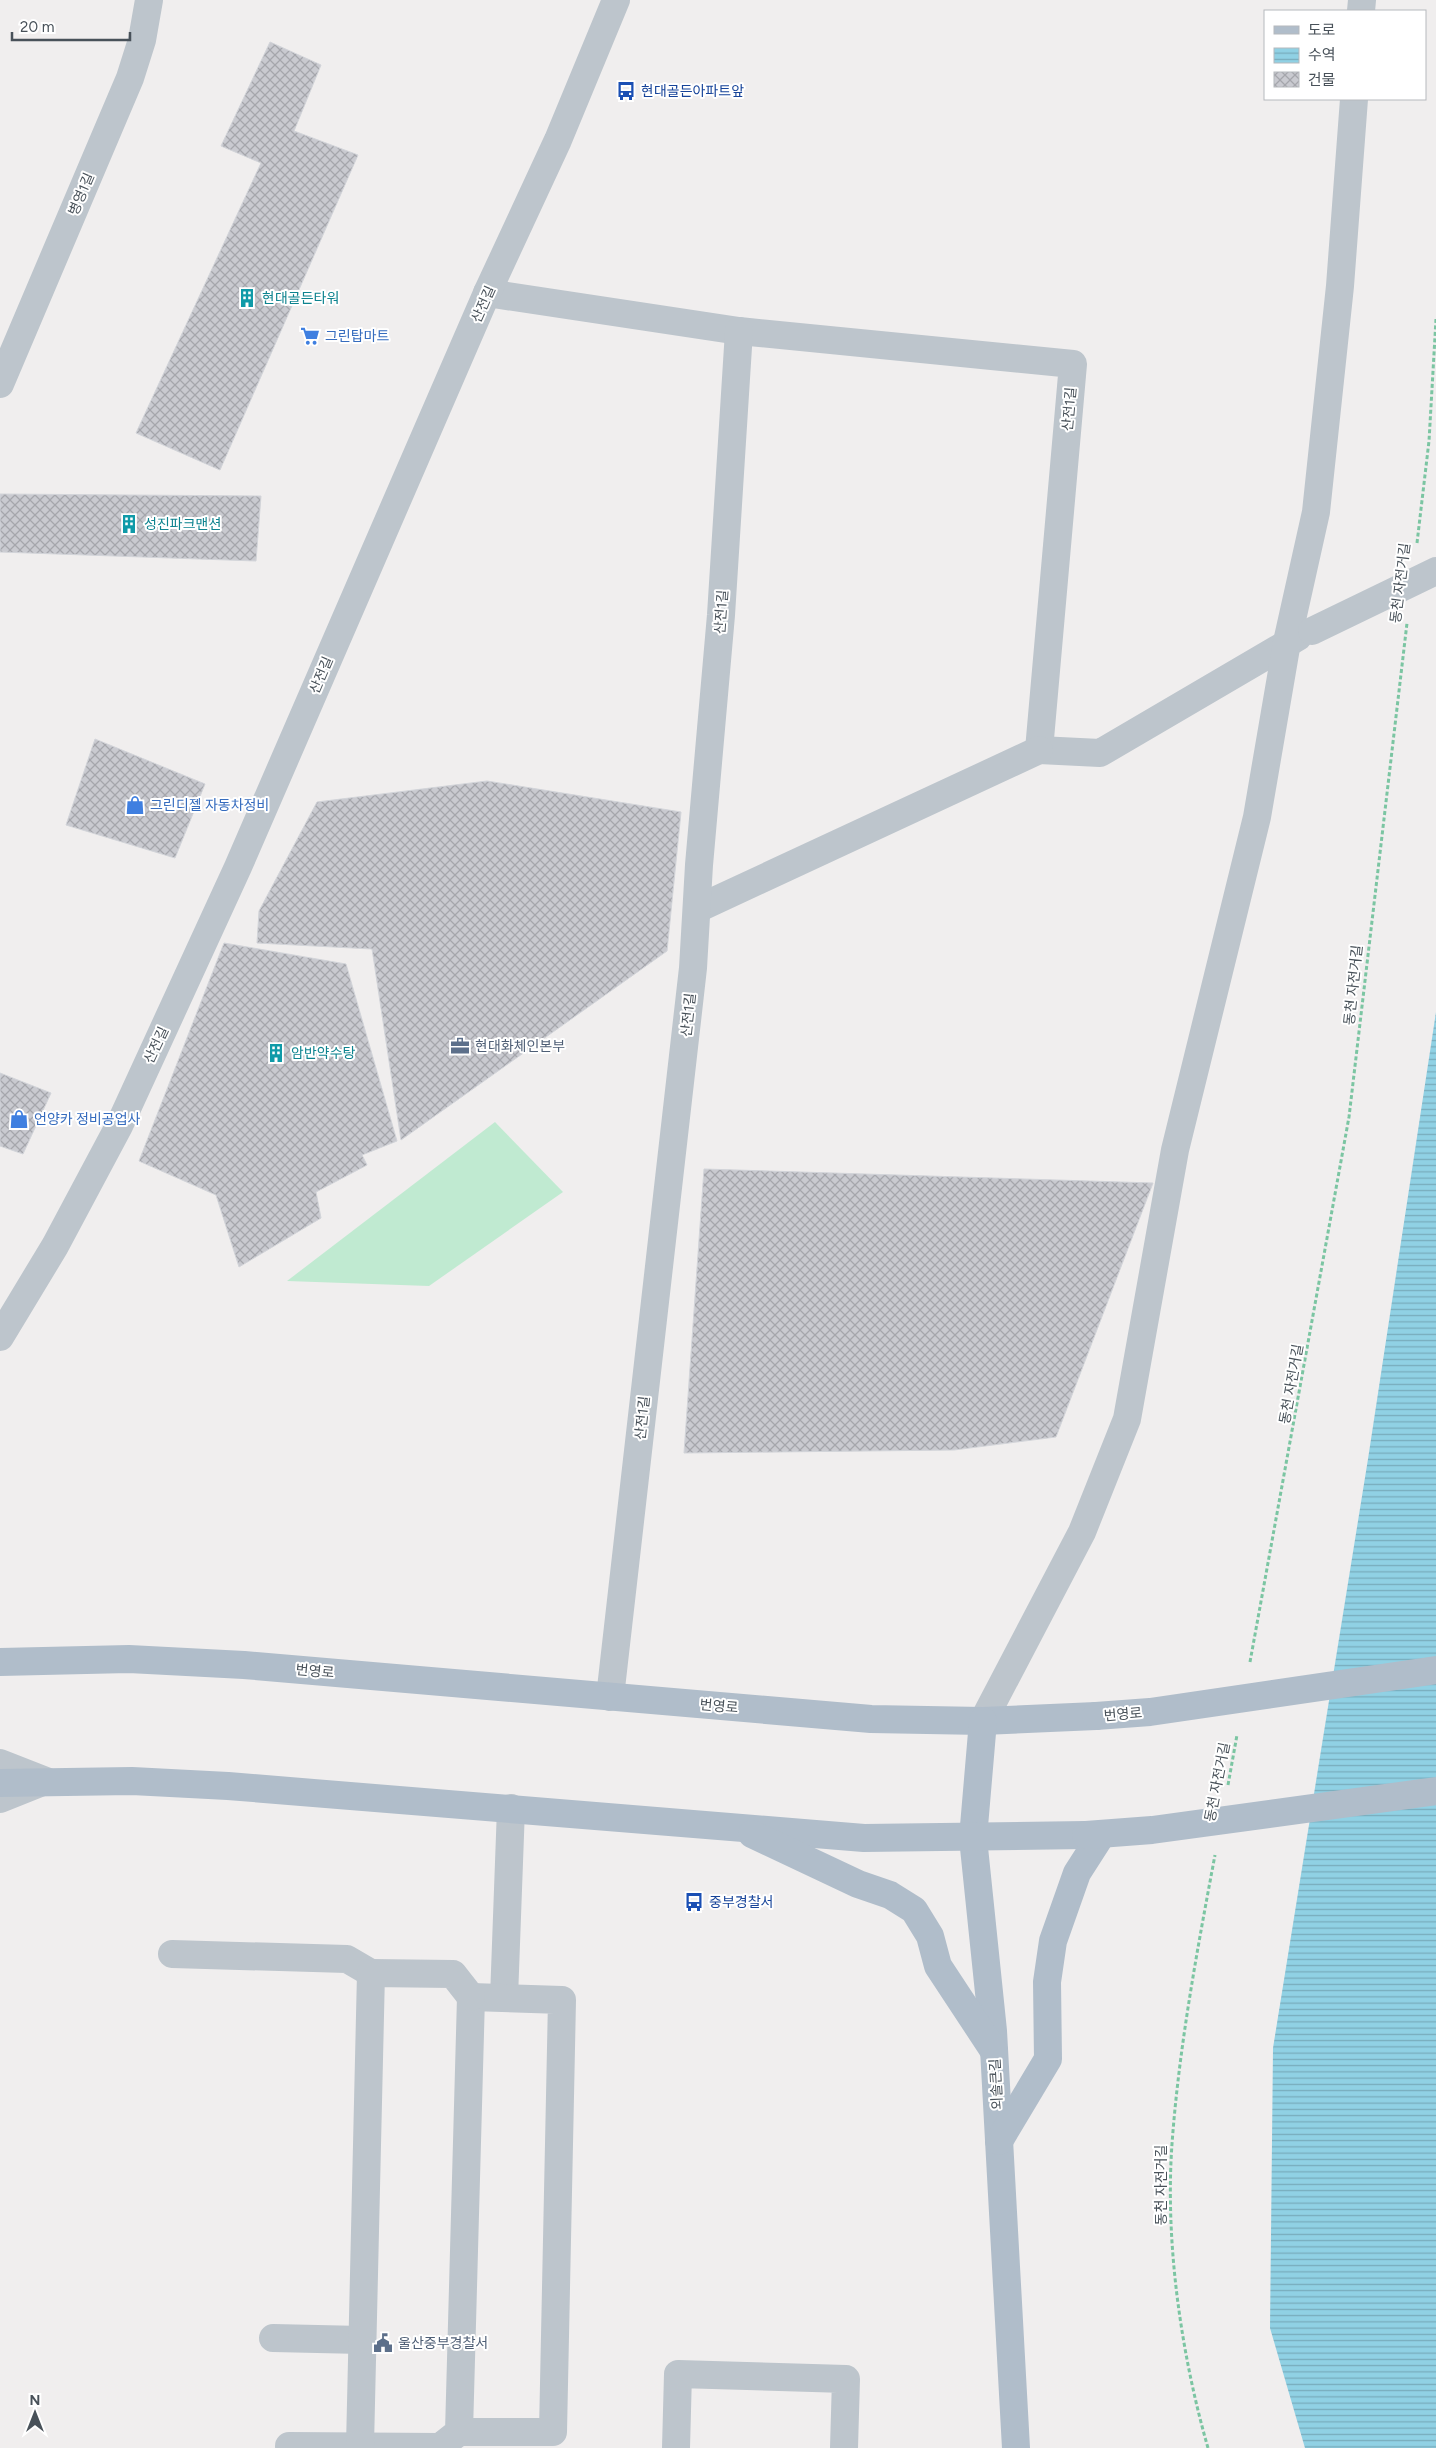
<svg xmlns="http://www.w3.org/2000/svg" width="1436" height="2448" font-family="Figtree,'Noto Sans KR',sans-serif">
<defs>
<pattern id="water-rules" width="6" height="5" patternUnits="userSpaceOnUse" patternTransform="scale(1.25)"><rect width="6" height="5" fill="#90d1e4"/><path d="M0 2.5h6" fill="none" stroke="#78acbc"/></pattern>
<pattern id="building-cross-hatch" width="8" height="8" patternUnits="userSpaceOnUse" patternTransform="scale(1.25)"><rect width="8" height="8" fill="#c9cad0"/><path d="M0 0l8 8M0 8l8-8" fill="none" stroke="#a5a6ac"/></pattern>
</defs>
<rect width="100%" height="100%" fill="#f0eeee"/>
<polygon fill="#c0ead1" points="495,1122 563,1192 429,1286 287,1281"/>
<polygon fill="url(#water-rules)" points="1436,1012 1436,2448 1305,2448 1270,2328 1273,2048 1368,1459"/>
<g fill="url(#building-cross-hatch)" stroke="#d2d4d9">
<polygon points="270,42 321,65 294,131 358,155 220,470 136,433 261,163 221,146"/>
<polygon points="0,494 261,496 256,561 0,552"/>
<polygon points="95,739 205,784 175,858 66,825"/>
<polygon points="487,781 681,812 667,951 401,1140 372,949 257,943 259,911 317,802"/>
<polygon points="224,943 346,964 397,1141 362,1155 367,1165 316,1192 321,1218 239,1267 216,1195 139,1161"/>
<polygon points="0,1073 51,1093 23,1154 0,1146"/>
<polygon points="704,1169 1153,1183 1056,1437 954,1450 684,1453"/>
</g>
<g fill="none" stroke-linecap="round" stroke-linejoin="round">
<g stroke="#7bc5a2" stroke-width="3" stroke-dasharray="4 2.5" stroke-linecap="butt">
<polyline points="1417,543 1429,441 1436,319"/>
<polyline points="1250,1662 1349,1117 1407,623"/>
<polyline points="1228,1785 1237,1735"/>
<path d="M1208,2448C1181,2354 1165,2242 1172,2144C1179,2047 1197,1951 1215,1855"/>
</g>
<g stroke="#bdc5cc" stroke-width="28">
<polyline points="1361,11 1362,0"/>
<polyline points="487,293 739,331 1073,364 1039,750 1100,753 1298,637"/>
<polyline points="0,384 130,78 142,40 149,0"/>
<polyline points="697,909 1039,750"/>
<polyline points="0,1337 55,1246 119,1126 238,867 487,293 558,140 616,0"/>
<polyline points="610,1697 693,968 699,865 721,615 739,331"/>
<polyline points="983,1721 1082,1532 1127,1419 1175,1150 1257,817 1287,642 1316,512 1340,286 1354,99"/>
<polyline points="0,1763 46,1781"/>
<polyline points="0,1799 40,1783"/>
<polyline points="172,1954 347,1959 371,1973"/>
<polyline points="504,1998 511,1808"/>
<polyline points="273,2338 362,2340"/>
<polyline points="289,2446 440,2447 459,2432 553,2432 562,2000 471,1997 459,2432"/>
<polyline points="360,2446 371,1973 453,1974 471,1997"/>
<polyline points="676,2448 678,2374 846,2379 844,2448"/>
</g>
<g stroke="#b0bdca" stroke-width="28">
<polyline points="0,1662 129,1659 244,1665 871,1719 983,1721 1096,1716"/>
<polyline points="983,1721 973,1838 993,2031 1016,2448"/>
<polyline points="0,1783 132,1781 228,1786 864,1838 1086,1835"/>
<polyline points="752,1834 858,1884 890,1895 914,1910 930,1936 938,1966 994,2051"/>
<polyline points="999,2141 1048,2059 1047,1982 1053,1941 1077,1873 1102,1834"/>
</g>
<polyline stroke="#bdc5cc" stroke-width="28" points="1312,631 1436,571"/>
<g stroke="#b0bdca" stroke-width="28">
<polyline points="1096,1716 1150,1712 1436,1670"/>
<polyline points="1086,1835 1152,1830 1436,1791"/>
</g>
</g>
<defs>
<g id="bus-bare" transform="scale(1.5)"><path d="M-5-6H5V4H4V6H2V4H-2V6H-4V4H-5ZM-3.5-4V0h7V-4ZM-3.5 1.2v1.5H-2V1.2ZM2 1.2v1.5H3.5V1.2Z" fill="#1a4fb4" stroke="#fff" stroke-width="2.5" paint-order="stroke"/></g>
<g id="building-bare" transform="scale(1.5)"><path d="M-4-6H4V6H1V3H-1V6H-4ZM-2.5-4.3h1.7v1.8h-1.7ZM.8-4.3h1.7v1.8H.8ZM-2.5-1h1.7V.8h-1.7ZM.8-1h1.7V.8H.8Z" fill="#0f9aa8" stroke="#fff" stroke-width="2.5" paint-order="stroke"/></g>
<g id="supermarket-bare" transform="scale(1.5)"><path d="M-6-5.5h2.5l.6 2H6L4.5 2H-2.5L-4.4-4H-6ZM-1.5 3.2a1.3 1.3 0 1 0 .1 0ZM3 3.2a1.3 1.3 0 1 0 .1 0Z" fill="#3f7fe0" stroke="#fff" stroke-width="2.5" paint-order="stroke"/></g>
<g id="shop-bare" transform="scale(1.5)"><path d="M-5-2.5h2.3a2.7 3.5 0 0 1 5.4 0H5L5.5 6h-11ZM-1.5-2.5h3a1.5 2.3 0 0 0-3 0Z" fill="#3f7fe0" stroke="#fff" stroke-width="2.5" paint-order="stroke"/></g>
<g id="office-bare" transform="scale(1.5)"><path d="M-6-3h4V-5.5h4V-3h4V5H-6ZM-1-4.5V-3h2v-1.5ZM-6 0V1H6V0Z" fill="#5c6f8a" stroke="#fff" stroke-width="2.5" paint-order="stroke"/></g>
<g id="civic-bare" transform="scale(1.5)"><path d="M-.6-6.5H3V-4.5H.6V-3L4-1V1h2V6H-6V1h2V-1L-.6-3ZM-1.2 2.5V6h2.4V2.5Z" fill="#5c6f8a" stroke="#fff" stroke-width="2.5" paint-order="stroke"/></g>
</defs>
<g fill-rule="evenodd">
<use href="#bus-bare" x="626" y="91"/>
<use href="#building-bare" x="247" y="298"/>
<use href="#supermarket-bare" x="310" y="336"/>
<use href="#building-bare" x="129" y="524"/>
<use href="#shop-bare" x="135" y="805"/>
<use href="#office-bare" x="460" y="1046"/>
<use href="#building-bare" x="276" y="1053"/>
<use href="#shop-bare" x="19" y="1119"/>
<use href="#bus-bare" x="694" y="1902"/>
<use href="#civic-bare" x="383" y="2343"/>
</g>
<g text-anchor="middle" stroke-width="4" stroke-linejoin="round" paint-order="stroke">
<g font-size="14" fill="#164399" stroke="#fff" text-anchor="start">
<text x="641" y="96">현대골든아파트앞</text>
<text x="709" y="1907">중부경찰서</text>
</g>
<g font-size="14" fill="#485159" stroke="#fff">
<text transform="translate(81 194) rotate(-67)" y="5">병영1길</text>
<text transform="translate(483 304) rotate(-66)" y="5">산전길</text>
<text transform="translate(1069 409) rotate(-85)" y="5">산전1길</text>
<text transform="translate(1400 583) rotate(-83)" y="5">동천 자전거길</text>
<text transform="translate(721 612) rotate(-86)" y="5">산전1길</text>
<text transform="translate(321 675) rotate(-67)" y="5">산전길</text>
<text transform="translate(1353 985) rotate(-84)" y="5">동천 자전거길</text>
<text transform="translate(688 1015) rotate(-84)" y="5">산전1길</text>
<text transform="translate(156 1045) rotate(-65)" y="5">산전길</text>
<text transform="translate(1291 1384) rotate(-80)" y="5">동천 자전거길</text>
<text transform="translate(642 1418) rotate(-84)" y="5">산전1길</text>
<text transform="translate(315 1671) rotate(5)" y="5">번영로</text>
<text transform="translate(719 1706) rotate(5)" y="5">번영로</text>
<text transform="translate(1123 1714) rotate(-5)" y="5">번영로</text>
<text transform="translate(1217 1782) rotate(-79)" y="5">동천 자전거길</text>
<text transform="translate(996 2084) rotate(-93)" y="5">외솔큰길</text>
<text transform="translate(1161 2185) rotate(-90)" y="5">동천 자전거길</text>
</g>
<g font-size="14" fill="#0d838f" stroke="#fff" text-anchor="start">
<text x="262" y="303">현대골든타워</text>
<text x="144" y="529">성진파크맨션</text>
<text x="291" y="1058">암반약수탕</text>
</g>
<g font-size="14" fill="#366cbe" stroke="#fff" text-anchor="start">
<text x="325" y="341">그린탑마트</text>
<text x="150" y="810">그린디젤 자동차정비</text>
<text x="34" y="1124">언양카 정비공업사</text>
</g>
<g font-size="14" fill="#4e5e75" stroke="#fff" text-anchor="start">
<text x="475" y="1051">현대화체인본부</text>
<text x="398" y="2348">울산중부경찰서</text>
</g>
</g>
<rect x="1264" y="10" width="162" height="90" fill="#ffffff" stroke="#b6b9bd"/>
<rect x="1274" y="26" width="25" height="8" fill="#b0bdca" stroke="#b6b9bd"/>
<text x="1308" y="35" font-size="15" fill="#485159">도로</text>
<rect x="1274" y="48" width="25" height="15" fill="url(#water-rules)" stroke="#b6b9bd"/>
<text x="1308" y="60" font-size="15" fill="#485159">수역</text>
<rect x="1274" y="72" width="25" height="15" fill="url(#building-cross-hatch)" stroke="#b6b9bd"/>
<text x="1308" y="85" font-size="15" fill="#485159">건물</text>
<g transform="translate(35 2413)" stroke="#ffffff" stroke-width="4" paint-order="stroke">
<path d="M0-4L9 19L0 12L-9 19Z" fill="#485159"/>
<text y="-8" font-size="14" font-weight="bold" text-anchor="middle" fill="#485159">N</text>
</g>
<path d="M12 32v8h118v-8" fill="none" stroke="#485159" stroke-width="2.5"/>
<text x="20" y="32" font-size="15" fill="#485159" stroke="#ffffff" stroke-width="4" paint-order="stroke">20 m</text>
</svg>
